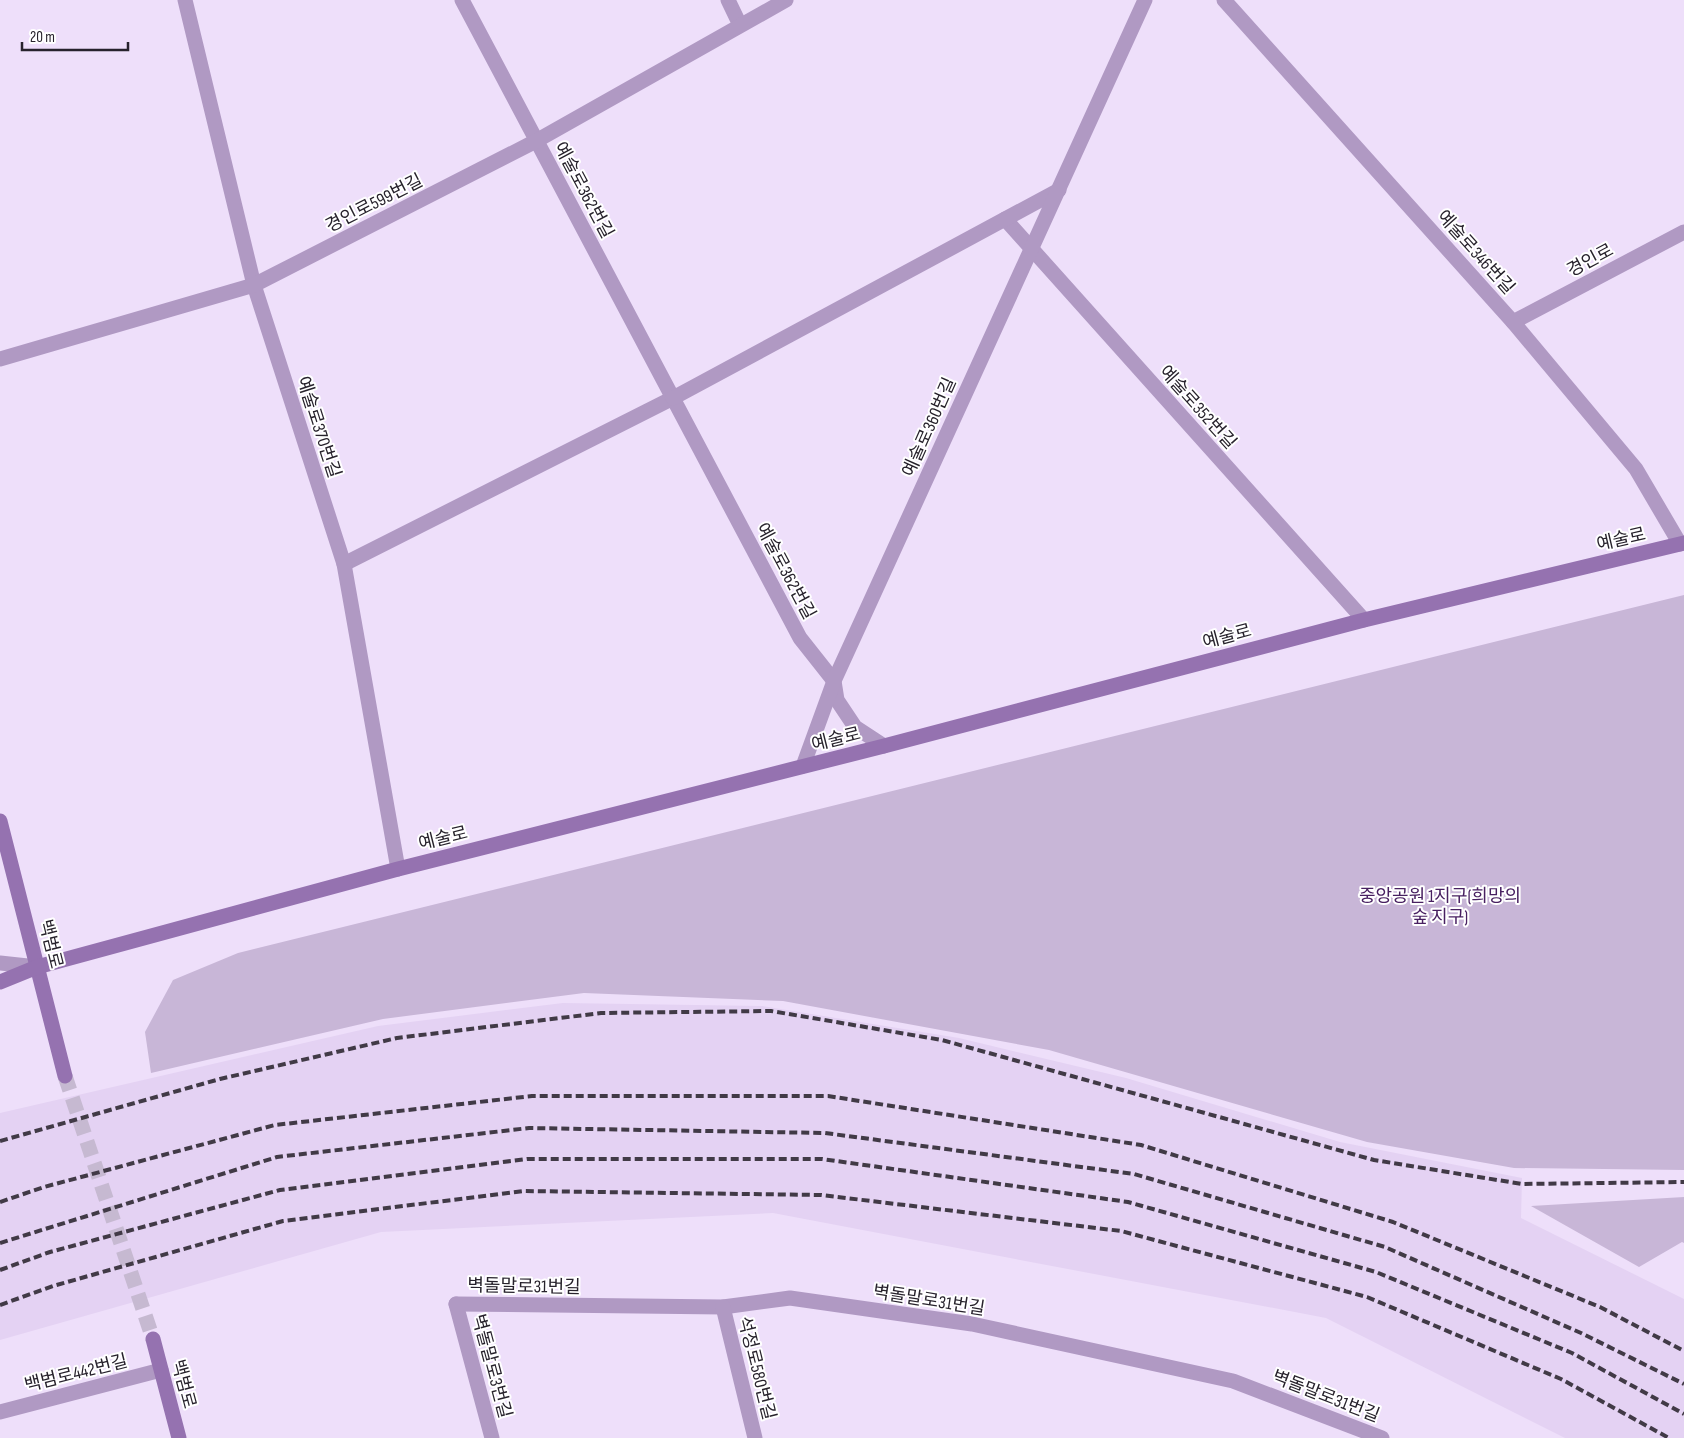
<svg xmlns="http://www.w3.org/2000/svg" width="1684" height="1438" font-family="'Sofia Sans Condensed','Noto Sans KR',sans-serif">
<rect width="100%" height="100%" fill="#eedffa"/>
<polygon fill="#e4d2f3" points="563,1003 762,1006 959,1038 1126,1078 1340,1142 1522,1178 1521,1218 1684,1299 1684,1438 1565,1438 1326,1318 773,1213 381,1232 0,1340 0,1113 378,1026"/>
<g fill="#c8b6d7">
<polygon points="1684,595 1684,1170 1514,1168 1367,1142 1049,1050 783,1001 584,993 383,1019 151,1073 145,1032 173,980 238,953"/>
<polygon points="1684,1197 1684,1243 1682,1242 1639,1267 1531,1206"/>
</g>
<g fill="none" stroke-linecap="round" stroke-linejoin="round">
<polyline stroke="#c6b9d1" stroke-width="15" stroke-dasharray="15 8" stroke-linecap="butt" points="65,1076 153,1339"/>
<g stroke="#b099c3" stroke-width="15">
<polyline points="1513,322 1684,232"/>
<polyline points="344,564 673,398"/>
<polyline points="0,963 37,967"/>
<polyline points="456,1304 492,1438"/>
<polyline points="0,1412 161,1370"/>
</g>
<g stroke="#b099c3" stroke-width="15">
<polyline points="185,0 254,285 344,564 398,869"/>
<polyline points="462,0 800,638 834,681 837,700 855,727 884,746"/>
<polyline points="728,0 740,25"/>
<polyline points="1224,0 1513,322 1636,469 1680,544"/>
<polyline points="1005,219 1364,620"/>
<polyline points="0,359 254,285 536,141 786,0"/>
<polyline points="673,398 1059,190"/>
<polyline points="803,766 834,681 1145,0"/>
<polyline points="456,1304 723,1307 790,1298 972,1324 1233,1381 1382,1438"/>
<polyline points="723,1307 755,1438"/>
</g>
<g stroke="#9572b0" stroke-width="15">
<polyline points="0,821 65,1076"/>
<polyline points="0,982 37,967 398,869 884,746 1364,620 1684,543"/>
<polyline points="153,1339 179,1438"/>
</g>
<g stroke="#413a46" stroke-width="4" stroke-dasharray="8 4" stroke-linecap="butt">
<polyline points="0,1141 220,1079 397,1038 601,1013 771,1011 942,1040 1374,1160 1522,1184 1684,1182"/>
<polyline points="0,1202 44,1187 275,1125 532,1096 828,1096 1141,1145 1393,1222 1600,1307 1684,1351"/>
<polyline points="0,1243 277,1157 529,1128 825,1133 1134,1174 1385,1247 1581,1333 1684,1384"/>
<polyline points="0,1270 50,1252 280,1190 527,1159 822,1159 1128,1202 1376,1272 1572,1353 1684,1414"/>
<polyline points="0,1305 53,1286 283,1221 524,1191 821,1195 1121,1231 1367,1297 1561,1379 1669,1438"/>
</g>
</g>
<g text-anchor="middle" stroke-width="4" stroke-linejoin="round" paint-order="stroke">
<g font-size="18" fill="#27222c" stroke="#fff">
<text transform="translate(584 190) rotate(62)" y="6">예술로362번길</text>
<text transform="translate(374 203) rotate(-27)" y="6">경인로599번길</text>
<text transform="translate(1476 252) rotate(48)" y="6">예술로346번길</text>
<text transform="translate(1590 260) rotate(-28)" y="6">경인로</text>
<text transform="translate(1198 407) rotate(48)" y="6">예술로352번길</text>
<text transform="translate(319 427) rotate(72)" y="6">예술로370번길</text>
<text transform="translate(929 427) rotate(-66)" y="6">예술로360번길</text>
<text transform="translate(1621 539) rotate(-13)" y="6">예술로</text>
<text transform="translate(786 571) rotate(62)" y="6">예술로362번길</text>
<text transform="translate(1227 636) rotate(-15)" y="6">예술로</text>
<text transform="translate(836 739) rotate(-14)" y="6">예술로</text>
<text transform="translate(443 838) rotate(-14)" y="6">예술로</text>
<text transform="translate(51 944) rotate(76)" y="6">백범로</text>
<text transform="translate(524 1286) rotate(1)" y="6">벽돌말로31번길</text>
<text transform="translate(929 1300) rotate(9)" y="6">벽돌말로31번길</text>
<text transform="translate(492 1366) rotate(75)" y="6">벽돌말로3번길</text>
<text transform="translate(757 1368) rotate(76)" y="6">석정로580번길</text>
<text transform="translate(76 1373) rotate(-14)" y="6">백범로442번길</text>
<text transform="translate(184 1384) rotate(75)" y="6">백범로</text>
<text transform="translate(1326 1396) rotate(21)" y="6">벽돌말로31번길</text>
</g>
<g font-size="18" fill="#482061" stroke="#fff">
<text x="1440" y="902">중앙공원 1지구(희망의<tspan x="1440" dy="21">숲 지구)</tspan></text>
</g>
</g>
<path d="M22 42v8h106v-8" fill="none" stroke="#27222c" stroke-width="2.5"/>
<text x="30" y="42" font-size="15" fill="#27222c" stroke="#ffffff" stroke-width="4" paint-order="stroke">20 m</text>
</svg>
